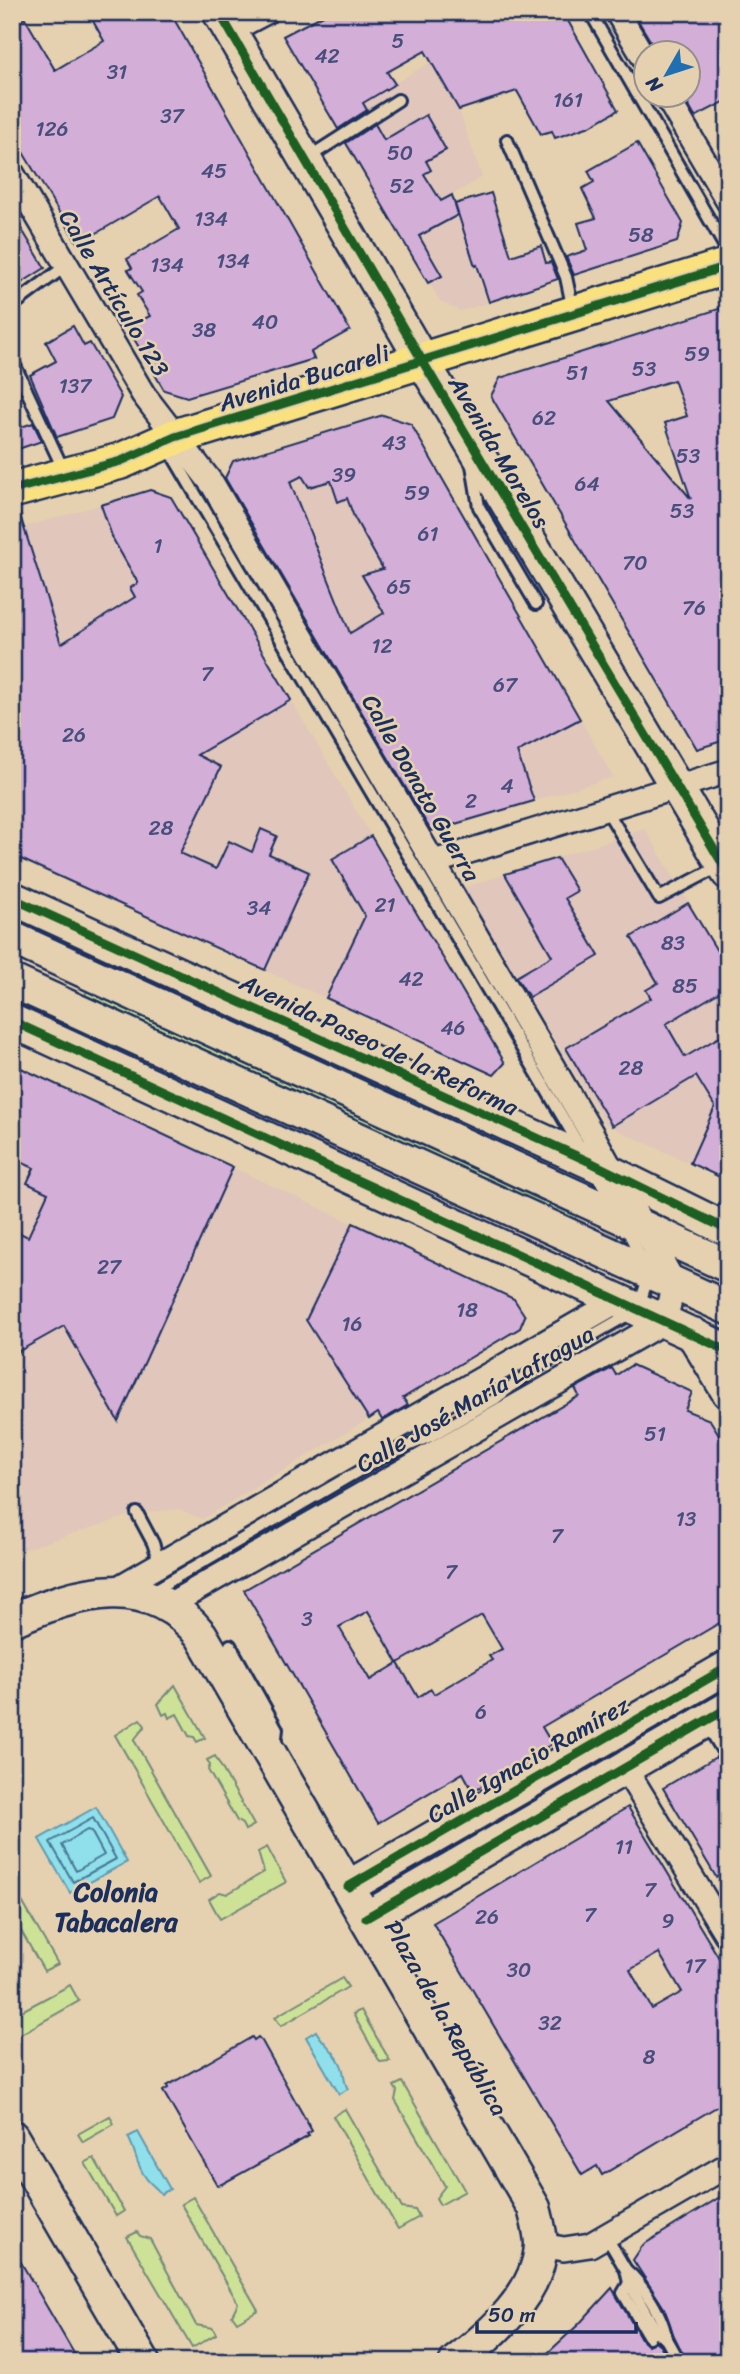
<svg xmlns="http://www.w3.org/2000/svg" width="740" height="2374" font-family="Sriracha,sans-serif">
<rect width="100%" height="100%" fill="#e5d1af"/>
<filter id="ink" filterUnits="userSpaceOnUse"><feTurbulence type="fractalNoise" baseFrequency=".0143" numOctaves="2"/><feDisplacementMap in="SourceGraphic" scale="14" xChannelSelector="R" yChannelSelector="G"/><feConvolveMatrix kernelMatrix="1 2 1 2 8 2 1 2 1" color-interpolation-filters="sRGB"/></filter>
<g filter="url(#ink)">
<g fill="#e0c6bb">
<polygon points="353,12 394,84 431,62 459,111 482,177 452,195 487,303 460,311 440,301 283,36"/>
<polygon points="383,415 411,424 613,777 427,833 224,481 233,461"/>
<polygon points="150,490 171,497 505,1063 494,1075 12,855 12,531"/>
<polygon points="645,829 728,969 728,1181 605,1124 463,888"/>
<polygon points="12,1064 514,1299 524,1313 520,1328 202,1519 179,1509 137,1513 12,1553"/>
</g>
<g fill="#cde297" stroke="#74887a" stroke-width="2">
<polygon points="87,991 576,1216 575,1220 85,995"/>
<polygon points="728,1681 728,1693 417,1877 411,1867"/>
<polygon points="175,1685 205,1738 197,1742 194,1737 189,1736 177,1714 169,1718 167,1713 163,1715 158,1704"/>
<polygon points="140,1719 145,1726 134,1740 211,1876 199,1883 115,1735"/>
<polygon points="215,1756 254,1825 245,1830 242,1824 237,1821 208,1770 210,1765 207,1760"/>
<polygon points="267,1847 286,1882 220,1919 209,1899 220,1892 227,1894 264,1872 258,1852"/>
<polygon points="12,1884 58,1964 44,1971 12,1915"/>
<polygon points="342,1978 348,1987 281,2026 275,2017"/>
<polygon points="70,1985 79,2001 12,2039 12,2008 18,2013"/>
<polygon points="361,2010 390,2061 380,2062 353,2014"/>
<polygon points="402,2082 465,2191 440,2205 436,2198 445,2186 395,2100 397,2091 394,2086"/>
<polygon points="345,2109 402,2208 415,2210 419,2217 398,2229 333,2116"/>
<polygon points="110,2116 114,2124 83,2142 78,2134"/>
<polygon points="94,2158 124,2211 116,2216 85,2163"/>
<polygon points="193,2197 258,2310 237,2322 232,2315 238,2303 181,2204"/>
<polygon points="137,2232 140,2236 150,2239 196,2325 213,2328 216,2334 192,2348 127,2237"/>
</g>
<g fill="#8fe0ea" stroke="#6199b2" stroke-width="2">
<polygon points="96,1807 127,1862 70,1893 39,1839"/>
<path d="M316,2031C323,2044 337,2052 342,2067C345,2075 343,2081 348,2089L339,2094L306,2037Z"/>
<path d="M138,2132L170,2189L161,2194C156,2187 150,2184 146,2178C136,2165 136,2151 128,2137Z"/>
</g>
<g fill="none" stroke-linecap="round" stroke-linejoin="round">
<g stroke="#497696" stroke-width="2">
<polygon points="93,1818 116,1859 73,1882 50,1842"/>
<polygon points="87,1830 91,1831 104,1855 76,1871 62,1845"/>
</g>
</g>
<g fill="#d3aed7" stroke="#1b2f5e" stroke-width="2" fill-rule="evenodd">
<polygon points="88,12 170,12 350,330 311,352 314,359 187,397 164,390 127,327 150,316 137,295 142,292 128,270 132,268 127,259 179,229 160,196 78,244 12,134 12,25 25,18 55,70 104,41"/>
<polygon points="329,12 563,12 618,110 590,126 555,138 552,131 541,134 517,91 459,110 425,51 387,72 395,84 363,103 367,110 338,129 283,36"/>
<polygon points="633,12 728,12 728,100 695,117 682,94 688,94 688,52 657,52"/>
<polygon points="426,115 446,150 426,161 431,170 424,174 441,201 452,195 458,215 419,236 442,276 428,283 346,143 375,124 384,140"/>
<polygon points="637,143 683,223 677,242 574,275 566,257 587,250 578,223 596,218 582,189 594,182 588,171"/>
<polygon points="491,193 511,256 541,246 546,263 551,262 558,279 489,302 477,265 475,266 455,204"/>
<polygon points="12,213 45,268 12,289"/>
<path d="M728,306V739L697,749L491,396L500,378ZM674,380L687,416L665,423L691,499L609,401Z"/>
<polygon points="73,326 84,346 90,343 121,397 112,419 57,437 30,375 56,361 46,342"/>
<path d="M383,415L411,424L580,719L517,752L534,801L431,831L225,478L233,461ZM302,476L309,487L331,481L338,502L347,498L354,517L383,569L362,575L384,613L350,633L290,482Z"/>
<polygon points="33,423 42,441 12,451 12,430"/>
<polygon points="150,490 171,497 291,700 197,755 221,767 180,853 216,869 229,841 252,852 261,829 277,836 269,854 309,872 265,970 12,855 12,510 18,509 61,644 135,597 130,588 138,583 113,539 101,505"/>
<polygon points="371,836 505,1063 494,1075 326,998 365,916 332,859"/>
<polygon points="557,858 577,891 565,898 599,956 529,997 516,977 552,956 505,874"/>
<polygon points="688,903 728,969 728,987 666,1024 685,1057 728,1032 728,1181 690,1163 715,1107 696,1076 612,1126 566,1048 651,998 646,990 658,983 631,937"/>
<polygon points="21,1068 233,1167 118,1421 64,1326 12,1355 12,1229 28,1237 48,1193 27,1183 34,1168 12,1158 12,1087"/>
<polygon points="353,1223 514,1299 525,1316 520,1328 403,1398 408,1405 382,1420 378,1413 369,1419 306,1320"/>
<path d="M632,1365L692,1392L685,1410L710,1420L728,1449V1618L542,1727L552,1744L490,1781L473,1791L463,1773L378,1823L244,1590L579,1396L575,1388L612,1368L616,1375ZM368,1611L398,1663L370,1680L339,1627ZM482,1615L502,1649L489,1656L492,1660L434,1694L431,1689L418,1697L398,1663Z"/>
<polygon points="716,1757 728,1777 728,1870 716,1877 663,1788"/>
<path d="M628,1807L728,1973V2100L602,2175L597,2166L582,2175L433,1923ZM659,1953L682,1992L652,2009L630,1970Z"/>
<polygon points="252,2037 254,2040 258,2037 262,2041 312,2131 307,2134 309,2136 222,2184 217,2185 163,2091 168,2088 167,2086"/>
<polygon points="728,2192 728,2362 687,2362 674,2336 664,2308 633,2260 643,2245"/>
<polygon points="12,2247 40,2295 79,2362 12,2362"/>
<polygon points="612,2288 643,2342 648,2345 655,2341 660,2345 670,2362 538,2362 579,2324"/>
</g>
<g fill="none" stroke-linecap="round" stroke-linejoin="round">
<g stroke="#1b2f5e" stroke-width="16">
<g id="lane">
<polyline points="590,12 728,252"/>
<polyline points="507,140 566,277 573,310"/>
<polyline points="306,159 398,100"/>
<polyline points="12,306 67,265"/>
<polyline points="12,359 64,471"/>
<polyline points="167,446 582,1150"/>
<polyline points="472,465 479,507 536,604"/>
<polyline points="606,809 659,898 720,866"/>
<polyline points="596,1173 613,1205"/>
<polyline points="626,1228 643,1261"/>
<polyline points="137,1513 153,1543 160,1564"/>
<polyline points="151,1592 381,1458 431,1436 495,1399 534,1369 638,1309 649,1275"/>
<polyline points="230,1645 277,1729 275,1746"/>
<polyline points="706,1723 728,1760"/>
<polyline points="606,2236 626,2270 629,2283 657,2333 666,2339 679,2362"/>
<path d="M626,2270C642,2283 665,2319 666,2339"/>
<polyline points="629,2283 623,2293 649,2337"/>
</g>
</g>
<g stroke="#1b2f5e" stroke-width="28">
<g id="street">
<polyline points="617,12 646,61"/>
<polyline points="230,31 266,12"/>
<polyline points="665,94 728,201"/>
<polyline points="12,173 143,394 213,485 593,1136 674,1283 665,1321 169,1605"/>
<polyline points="434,862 728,771"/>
<polyline points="113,1591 619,1300"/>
<polyline points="625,1768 728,1937"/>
<polyline points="541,2245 564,2249 590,2245 728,2165"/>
</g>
</g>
<g stroke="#1b2f5e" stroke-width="37">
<g id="secondary">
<polyline points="219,12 423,362 728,873"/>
<polyline points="12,898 590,1162 728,1230"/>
<polyline points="12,938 728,1266"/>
<polyline points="12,981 728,1308"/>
<polyline points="12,1021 728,1351"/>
<polyline points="693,1334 728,1392"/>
<path d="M12,1620C79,1591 148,1570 201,1635L534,2208C537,2220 541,2233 541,2245C539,2293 491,2335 456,2362"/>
<polyline points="348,1887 728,1667"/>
<polyline points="366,1918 728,1708"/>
<polyline points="12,2137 143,2362"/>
</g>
</g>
<g stroke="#1b2f5e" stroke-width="40">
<polyline id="primary" points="12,490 121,461 175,437 728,266"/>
</g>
<use href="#lane" stroke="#e5d1af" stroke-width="10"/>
<use href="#street" stroke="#e5d1af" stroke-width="23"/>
<use href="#secondary" stroke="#e5d1af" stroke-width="32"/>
<use href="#primary" stroke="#fae180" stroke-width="35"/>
<g stroke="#e5d1af" stroke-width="13">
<g id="cycleway">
<polyline points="219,12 423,362 728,873"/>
<polyline points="12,490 121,461 175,437 728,266"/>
<polyline points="12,898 590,1162 728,1230"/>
<polyline points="12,1021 728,1351"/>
<polyline points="348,1887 728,1667"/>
<polyline points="366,1918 728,1708"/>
</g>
</g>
<use href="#cycleway" stroke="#1b5e20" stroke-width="9"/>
</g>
</g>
<g text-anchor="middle" stroke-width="5" stroke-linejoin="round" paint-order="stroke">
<g font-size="21" fill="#494f7c">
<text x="398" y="48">5</text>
<text x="327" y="63">42</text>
<text x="117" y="79">31</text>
<text x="568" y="107">161</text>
<text x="172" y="123">37</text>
<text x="52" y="136">126</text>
<text x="400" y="160">50</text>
<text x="214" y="178">45</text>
<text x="402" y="193">52</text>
<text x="211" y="226">134</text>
<text x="641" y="242">58</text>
<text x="233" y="268">134</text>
<text x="167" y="272">134</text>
<text x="265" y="329">40</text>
<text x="204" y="337">38</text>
<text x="697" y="361">59</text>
<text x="644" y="376">53</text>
<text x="577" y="380">51</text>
<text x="75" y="393">137</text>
<text x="544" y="425">62</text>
<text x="394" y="450">43</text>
<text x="688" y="463">53</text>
<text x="344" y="482">39</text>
<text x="587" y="491">64</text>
<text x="417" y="500">59</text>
<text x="682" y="518">53</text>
<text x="428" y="541">61</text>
<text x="158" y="553">1</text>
<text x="635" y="570">70</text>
<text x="399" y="594">65</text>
<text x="694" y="615">76</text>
<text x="382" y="653">12</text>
<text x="207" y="681">7</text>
<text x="505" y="692">67</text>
<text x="74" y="742">26</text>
<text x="507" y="793">4</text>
<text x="471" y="808">2</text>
<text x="161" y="835">28</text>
<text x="385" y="912">21</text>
<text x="259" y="915">34</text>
<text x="673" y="950">83</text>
<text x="411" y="986">42</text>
<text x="685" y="993">85</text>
<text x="453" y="1035">46</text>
<text x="631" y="1075">28</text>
<text x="109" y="1274">27</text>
<text x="467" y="1317">18</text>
<text x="352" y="1331">16</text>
<text x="655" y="1441">51</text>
<text x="686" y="1526">13</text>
<text x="557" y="1543">7</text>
<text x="451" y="1579">7</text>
<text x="307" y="1626">3</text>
<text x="481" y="1719">6</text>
<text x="624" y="1854">11</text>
<text x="650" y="1897">7</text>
<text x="590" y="1922">7</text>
<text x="487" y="1924">26</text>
<text x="668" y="1928">9</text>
<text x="695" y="1973">17</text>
<text x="519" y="1977">30</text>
<text x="550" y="2030">32</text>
<text x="649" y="2064">8</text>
</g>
<g font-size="24" fill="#1b2f5e" stroke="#e5d1af">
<text transform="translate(114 293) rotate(59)" y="8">Calle Artículo 123</text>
<text transform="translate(304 378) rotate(-17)" y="8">Avenida Bucareli</text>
<text transform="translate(499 452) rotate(59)" y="8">Avenida Morelos</text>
<text transform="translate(421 788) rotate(60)" y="8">Calle Donato Guerra</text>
<text transform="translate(379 1045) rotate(25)" y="8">Avenida Paseo de la Reforma</text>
<text transform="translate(475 1399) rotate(-30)" y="8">Calle José María Lafragua</text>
<text transform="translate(528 1760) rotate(-30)" y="8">Calle Ignacio Ramírez</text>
<text transform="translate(446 2018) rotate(60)" y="8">Plaza de la República</text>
</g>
<g font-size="26" font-weight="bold" fill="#1b2f5e" stroke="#e5d1af">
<text x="116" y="1901">Colonia<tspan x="116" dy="30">Tabacalera</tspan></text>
</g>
</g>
<rect width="740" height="2374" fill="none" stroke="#e5d1af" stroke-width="42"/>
<rect x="21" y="21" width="698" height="2332" fill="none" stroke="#1b2f5e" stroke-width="2.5" filter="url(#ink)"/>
<g transform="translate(667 74) rotate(231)"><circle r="33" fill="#e5d1af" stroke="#94908f" stroke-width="2"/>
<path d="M0-5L12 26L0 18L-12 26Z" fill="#1f6fb2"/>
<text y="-10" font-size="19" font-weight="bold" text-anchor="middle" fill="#1b2f5e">N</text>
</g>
<path d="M477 2322v10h159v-10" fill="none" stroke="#1b2f5e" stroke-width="3.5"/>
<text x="488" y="2322" font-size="21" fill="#1b2f5e" stroke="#e5d1af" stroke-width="5" paint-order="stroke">50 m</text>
</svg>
